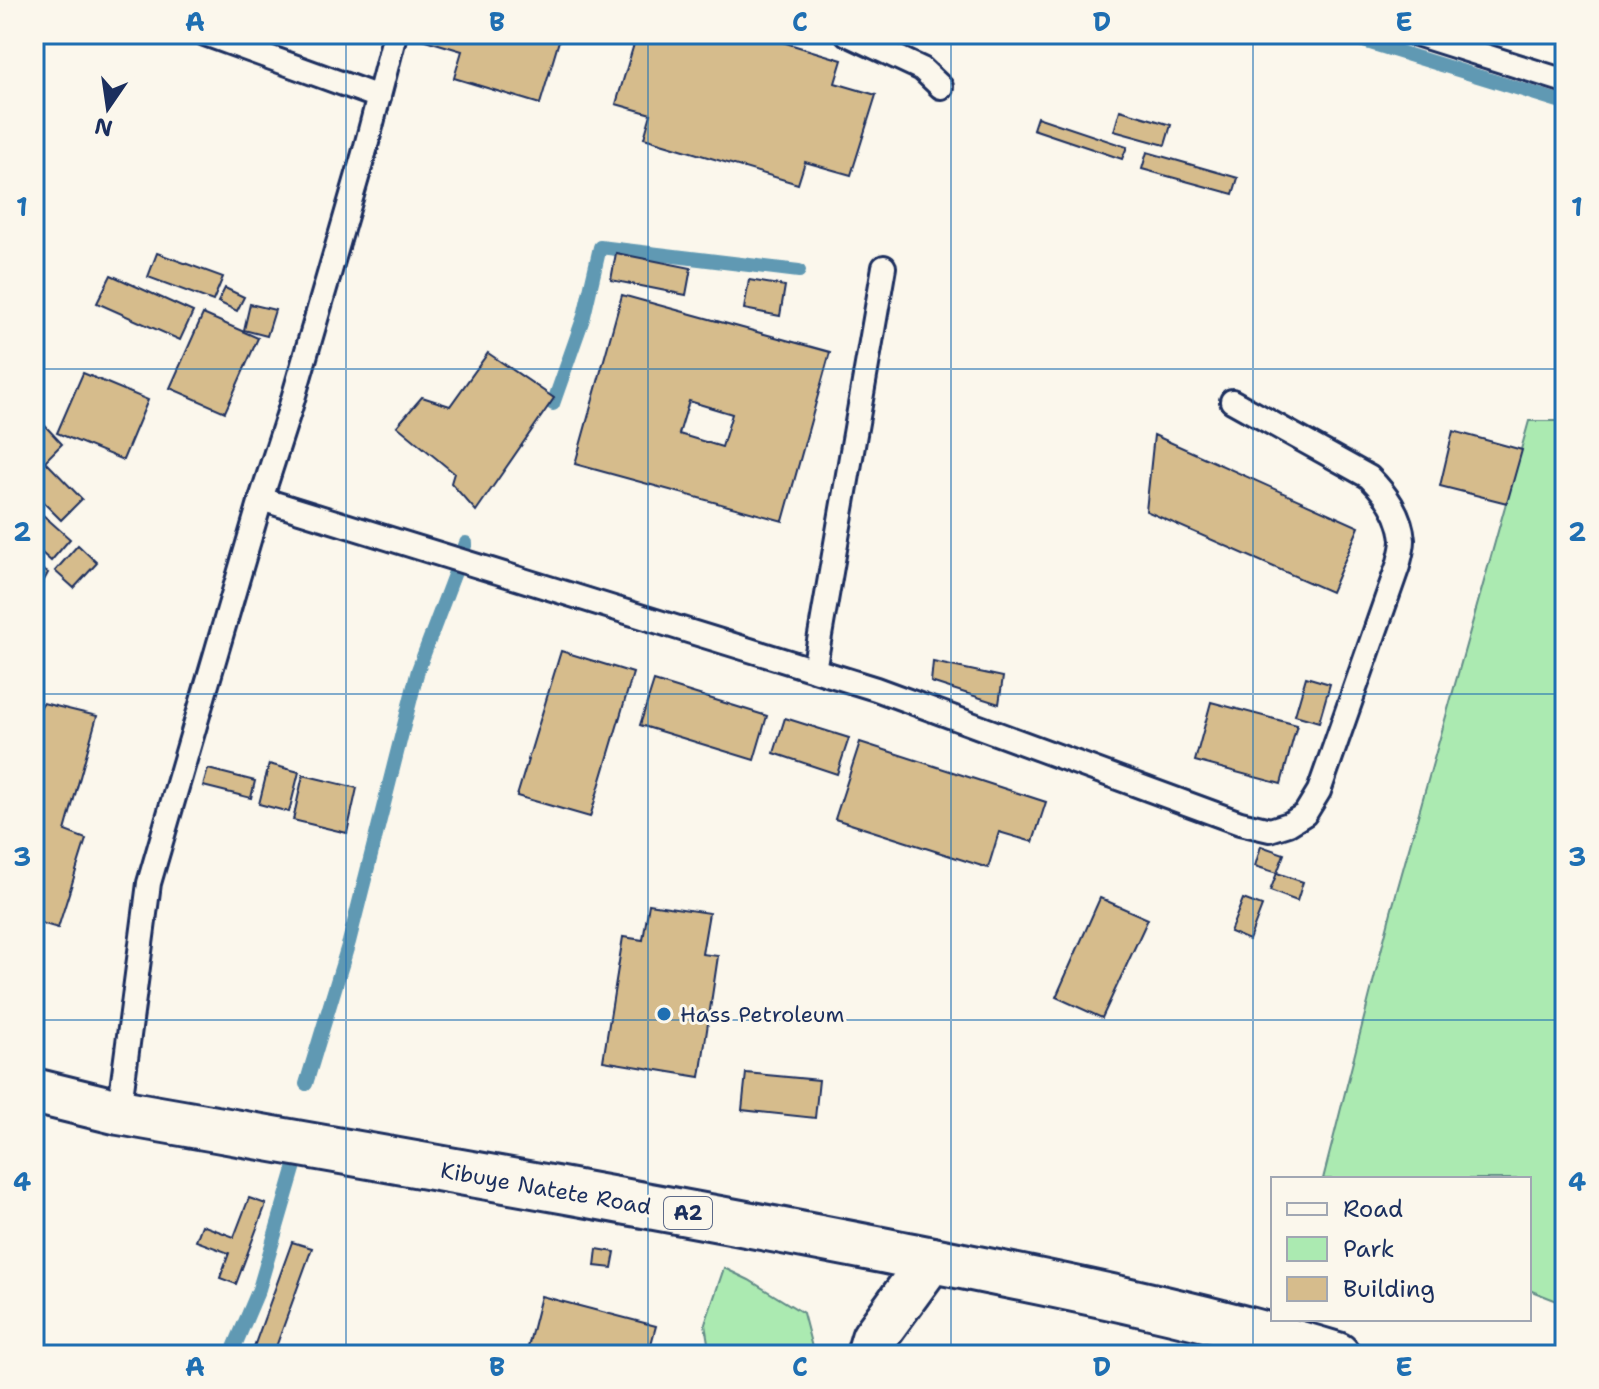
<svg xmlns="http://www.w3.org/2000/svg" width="1599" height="1389" font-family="'Shantell Sans',sans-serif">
<rect width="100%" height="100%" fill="#fbf7ec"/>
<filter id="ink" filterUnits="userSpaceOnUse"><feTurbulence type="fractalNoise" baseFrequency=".0125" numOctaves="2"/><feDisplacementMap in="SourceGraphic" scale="16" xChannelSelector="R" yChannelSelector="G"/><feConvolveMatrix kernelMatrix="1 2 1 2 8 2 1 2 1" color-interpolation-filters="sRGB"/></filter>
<g filter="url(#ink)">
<g fill="#abeab1" stroke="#638c88" stroke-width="2">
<polygon points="1529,421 1565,421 1565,1304 1529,1290 1529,1179 1323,1179 1391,912"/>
<polygon points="724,1268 749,1280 803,1313 814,1355 710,1355 705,1324"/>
</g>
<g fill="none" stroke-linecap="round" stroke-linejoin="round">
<g stroke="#6199b3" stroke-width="14">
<polyline points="1341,34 1565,103"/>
<polyline points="553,404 584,316 600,247 799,271"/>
<polyline points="306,1084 349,942 418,670 466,543"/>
<polyline points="231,1355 259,1289 294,1169"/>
</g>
</g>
<g fill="#d6bc8c" stroke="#1b2f5e" stroke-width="2" fill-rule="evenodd">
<polygon points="405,34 561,34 540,104 454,78 462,51"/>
<polygon points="637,34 756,34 842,60 835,83 876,95 851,175 805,162 798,184 644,138 651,114 616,104"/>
<polygon points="1120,110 1171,125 1165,145 1114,131"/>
<polygon points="1037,117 1127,147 1122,159 1033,129"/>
<polygon points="1147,152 1238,178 1233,194 1142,169"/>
<polygon points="157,253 223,277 213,301 148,277"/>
<polygon points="616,253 691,268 686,295 611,280"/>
<polygon points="111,275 193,312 180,340 97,303"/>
<polygon points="749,280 785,286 780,316 744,309"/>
<polygon points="225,288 244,297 237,311 218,302"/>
<path d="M622,295L830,352L783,521L575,464ZM689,401L732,414L722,447L679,434Z"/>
<polygon points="250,304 275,310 267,336 244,330"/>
<polygon points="203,314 258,338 225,412 170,388"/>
<polygon points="488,353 554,398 476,511 451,483 454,473 397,426 422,397 450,406"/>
<polygon points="83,373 148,400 123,460 57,433"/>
<polygon points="34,414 62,444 45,461 82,499 61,520 34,493"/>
<polygon points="1453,431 1522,450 1507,503 1440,486"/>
<polygon points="1154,435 1359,527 1331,592 1146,511"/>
<polygon points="34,507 70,539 51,561 34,546"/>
<polygon points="78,545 97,563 74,588 55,571"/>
<polygon points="34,565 48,573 35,597 34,596"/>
<polygon points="561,651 633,673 590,817 517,796"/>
<polygon points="933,662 1003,677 999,704 931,682"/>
<polygon points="1306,677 1330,684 1319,722 1295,715"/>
<polygon points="654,681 767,716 754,760 640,725"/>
<polygon points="1211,702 1297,725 1281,784 1195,761"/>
<polygon points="43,703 97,716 65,831 86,839 58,928 34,921 34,719"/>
<polygon points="785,718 849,738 837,774 774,753"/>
<polygon points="860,742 1046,802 1033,842 999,832 988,868 835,819"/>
<polygon points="269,764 299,772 289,812 259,804"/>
<polygon points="208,769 255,781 251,798 203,786"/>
<polygon points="303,775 357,788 347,833 293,820"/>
<polygon points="1261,846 1284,854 1277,873 1255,866"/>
<polygon points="1277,873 1303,882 1297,901 1270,891"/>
<polygon points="1100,898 1148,919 1102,1018 1056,997"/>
<polygon points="1243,899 1262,906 1249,940 1230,932"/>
<polygon points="649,904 709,913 702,954 718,956 700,1077 603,1061 623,937 643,940"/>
<polygon points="746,1073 819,1080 815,1118 742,1110"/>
<polygon points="249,1198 266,1204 236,1284 220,1278 229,1253 196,1241 202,1225 234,1237"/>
<polygon points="292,1242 312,1248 273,1355 251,1355"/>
<polygon points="597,1249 615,1252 612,1268 595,1266"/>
<polygon points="541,1296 656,1326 648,1355 526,1355"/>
</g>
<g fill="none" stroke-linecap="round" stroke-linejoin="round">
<g stroke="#1b2f5e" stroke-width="28">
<g id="service">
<polyline points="205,34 379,97"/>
<polyline points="847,34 922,69 941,87"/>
<polyline points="1416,34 1565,81"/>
<path d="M261,499L876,689L1240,823L1270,830L1289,824L1305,814L1319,791L1398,566C1400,558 1403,548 1403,540C1401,514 1386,494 1369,477L1232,401"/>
<polyline points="814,670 884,267"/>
<polyline points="119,1112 149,883 261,499 290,409 365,150 395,34"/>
</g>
</g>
<g stroke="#1b2f5e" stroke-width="50">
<polyline id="secondary" points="869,1355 874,1338 931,1260"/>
</g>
<g stroke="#1b2f5e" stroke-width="50">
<path id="primary" d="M34,1091L119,1112C375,1157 632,1201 887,1251C1038,1281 1189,1310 1337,1355"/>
</g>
<use href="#service" stroke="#fbf7ec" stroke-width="22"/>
<use href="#secondary" stroke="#fbf7ec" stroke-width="44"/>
<use href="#primary" stroke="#fbf7ec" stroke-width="44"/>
</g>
</g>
<path fill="none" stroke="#1f6fb2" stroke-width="2" stroke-opacity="0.55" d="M346,34V1355M648,34V1355M951,34V1355M1253,34V1355M34,369H1565M34,694H1565M34,1020H1565"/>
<circle fill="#1f6fb2" stroke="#fbf7ec" stroke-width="3" cx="664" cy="1014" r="8"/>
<g text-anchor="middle" stroke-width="6" stroke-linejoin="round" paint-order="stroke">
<rect fill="#fbf7ec" stroke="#5e6b89" stroke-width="2" x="664" y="1197" width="48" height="32" rx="6"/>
<g font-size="20" font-weight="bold" fill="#1b2f5e">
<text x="688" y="1220">A2</text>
</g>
<g font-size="22" fill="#1b2f5e" stroke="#fbf7ec" text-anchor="start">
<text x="680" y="1022">Hass Petroleum</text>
</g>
<g font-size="22" fill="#1b2f5e" stroke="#fbf7ec">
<text transform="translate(546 1188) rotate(10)" y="8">Kibuye Natete Road</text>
</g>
</g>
<rect width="1599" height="1389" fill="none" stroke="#fbf7ec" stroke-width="88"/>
<rect x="1271" y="1177" width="260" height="144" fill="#fbf7ec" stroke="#a1a7b3" stroke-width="2"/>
<rect x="1287" y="1203" width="40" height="12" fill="#fbf7ec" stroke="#a1a7b3" stroke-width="2"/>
<text x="1343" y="1217" font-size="24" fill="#1b2f5e">Road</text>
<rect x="1287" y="1237" width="40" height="24" fill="#abeab1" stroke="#a1a7b3" stroke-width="2"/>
<text x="1343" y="1257" font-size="24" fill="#1b2f5e">Park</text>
<rect x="1287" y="1277" width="40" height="24" fill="#d6bc8c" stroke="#a1a7b3" stroke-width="2"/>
<text x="1343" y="1297" font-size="24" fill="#1b2f5e">Building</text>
<g transform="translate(108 108) rotate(193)" stroke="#fbf7ec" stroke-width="6" paint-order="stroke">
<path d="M0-6L14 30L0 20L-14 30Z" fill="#1b2f5e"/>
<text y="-12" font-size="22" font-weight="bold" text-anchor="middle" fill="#1b2f5e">N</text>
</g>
<rect x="44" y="44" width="1511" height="1301" fill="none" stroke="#1f6fb2" stroke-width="3"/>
<g font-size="26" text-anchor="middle" font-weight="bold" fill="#1f6fb2">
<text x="195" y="31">A</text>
<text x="497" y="31">B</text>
<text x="800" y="31">C</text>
<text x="1102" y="31">D</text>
<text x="1404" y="31">E</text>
<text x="22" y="216">1</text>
<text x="1577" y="216">1</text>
<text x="22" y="541">2</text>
<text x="1577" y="541">2</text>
<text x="22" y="866">3</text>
<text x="1577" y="866">3</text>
<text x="22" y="1191">4</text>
<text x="1577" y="1191">4</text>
<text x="195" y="1376">A</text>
<text x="497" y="1376">B</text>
<text x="800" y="1376">C</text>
<text x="1102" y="1376">D</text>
<text x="1404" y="1376">E</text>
</g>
</svg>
